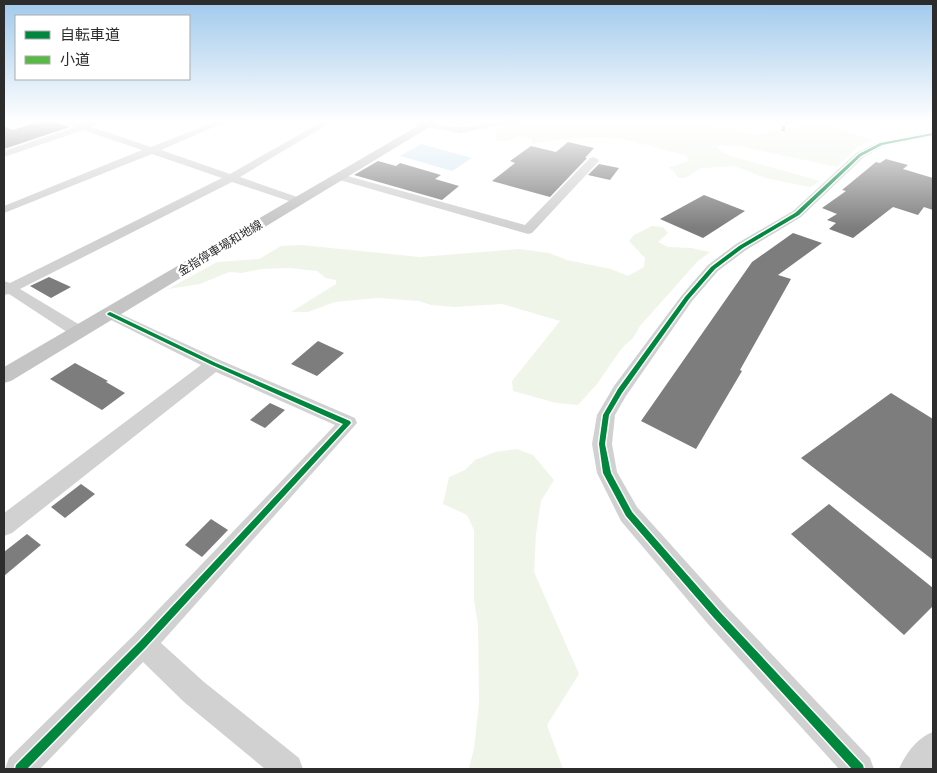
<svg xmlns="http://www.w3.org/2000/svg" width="937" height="773" font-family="'Noto Sans','Noto Sans JP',sans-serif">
<rect width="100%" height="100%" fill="#fff"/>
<g fill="#f0f5e9">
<polygon points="519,120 524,122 535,120 690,121 756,135 794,126 798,120 814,120 873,140 857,147 837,167 739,146 715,145 724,154 820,181 810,187 765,178 735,166 702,168 685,178 679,178 669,167 689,161 685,155 623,139 610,138 566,138 532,144 532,139 520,136 507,141 496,141 496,129"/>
<polygon points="652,226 663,227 668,233 658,242 668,247 691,248 710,252 697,262 640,326 633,338 622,348 597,384 578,405 556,403 513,391 512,381 560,321 502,304 455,307 431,305 419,301 378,298 335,302 308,312 291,312 336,284 336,280 326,278 317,271 289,268 261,269 242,273 229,272 200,284 168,289 217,262 259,259 281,246 301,245 420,257 519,249 549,253 567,260 611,269 628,276 644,267 645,258 629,241 634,235"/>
<polygon points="517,449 533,455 554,480 541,501 536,534 534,572 579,674 547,725 563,769 469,769 474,748 479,703 478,625 474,600 474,530 467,515 443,504 449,477 465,470 475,460 495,452"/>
</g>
<polygon fill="#d4e8f3" points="421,144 472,158 452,171 400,156"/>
<g fill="#7d7d7d">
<polygon points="44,120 52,120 70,127 4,149 4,126 13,130"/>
<polygon points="568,142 594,148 585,158 587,158 550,197 492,181 515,163 510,161 531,146 556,152"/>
<polygon points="886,159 908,165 903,169 933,178 933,210 924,207 918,215 893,207 853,238 829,229 836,223 827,220 837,214 822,208 846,191 842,190 876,162 880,163"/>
<polygon points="378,161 396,166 400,163 441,175 435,179 459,186 442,200 354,175"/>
<polygon points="599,164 619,168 610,180 588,175"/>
<polygon points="704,195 745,211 703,238 660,219"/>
<polygon points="793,233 822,243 778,275 791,279 740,370 742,371 696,449 641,421 752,262"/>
<polygon points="49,277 71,287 51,298 30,286"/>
<polygon points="318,341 344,353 317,376 291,364"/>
<polygon points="75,363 108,381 106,382 125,393 102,410 50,379"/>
<polygon points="891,393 933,419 933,560 801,458"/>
<polygon points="270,403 285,410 265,428 250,420"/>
<polygon points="81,484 95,494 65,518 51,507"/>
<polygon points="829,504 933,588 933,606 904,635 791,534"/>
<polygon points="211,519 228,530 202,557 185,545"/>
<polygon points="27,534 41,545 4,576 4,552"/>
</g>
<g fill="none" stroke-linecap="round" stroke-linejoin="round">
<g fill="#d1d1d1" fill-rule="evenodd">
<polygon points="60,120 72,120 83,124 95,120 107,120 92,127 151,147 219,120 230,120 161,150 230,174 325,120 335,120 240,177 303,199 305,201 303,203 295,203 232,182 20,289 85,328 87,332 85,336 79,337 73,336 9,294 4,295 4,281 10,283 222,178 152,154 4,213 4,206 142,150 83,130 4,157 4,151 75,127"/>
<path d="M402,120C422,120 441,127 460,127C479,127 497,119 517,120L513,123L460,133L406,123Z"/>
<polygon points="933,131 933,137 884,146 864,157 801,217 746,250 718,271 692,301 626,396 615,415 612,444 617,472 637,507 726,606 870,758 874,769 839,769 708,624 621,521 597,473 592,444 597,415 614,386 682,295 708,265 736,244 793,211 856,153 878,142"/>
<polygon points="594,157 599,160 598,162 532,233 528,234 336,179 335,177 336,175 344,175 525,225 590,158"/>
<polygon points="110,309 220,360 355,418 357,423 161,643 204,682 299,758 303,769 265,769 184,702 143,662 40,769 5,769 9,758 134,635 335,425 216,372 12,533 4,536 4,513 201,365 105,317 102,314 105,311"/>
<path d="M933,732V769H899C905,754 918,737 933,732Z"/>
</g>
<polygon fill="#c4c4c4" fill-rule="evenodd" points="428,120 441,120 11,381 4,383 4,367"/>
<polyline stroke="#58b947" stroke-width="3" stroke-dasharray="5.5 3" stroke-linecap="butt" points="783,131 784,124 790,120"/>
<g stroke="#fff" stroke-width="3">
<g id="cycleway">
<polygon points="933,133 933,135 882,145 861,156 799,215 743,248 715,269 689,299 622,393 609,415 605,444 611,473 632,512 720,612 863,765 864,769 852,769 714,618 626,516 603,473 599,444 603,415 618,389 685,297 711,267 739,246 795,213 859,154 880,143"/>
<polygon points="110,312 216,363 350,421 351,423 146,647 27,769 15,769 16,765 140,641 343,424 212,365 108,315 107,314 108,313"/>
</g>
</g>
<use href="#cycleway" fill="#00873e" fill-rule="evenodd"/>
</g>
<linearGradient id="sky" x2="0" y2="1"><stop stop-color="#a0c9ec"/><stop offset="0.53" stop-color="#fff"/><stop offset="1" stop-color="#fff" stop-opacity="0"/></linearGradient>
<rect width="937" height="228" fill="url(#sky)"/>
<g text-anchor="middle" stroke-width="5" stroke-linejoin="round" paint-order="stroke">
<g font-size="12" fill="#2c2c2c" stroke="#fff">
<text transform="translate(220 248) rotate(-31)" y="4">金指停車場和地線</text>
</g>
</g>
<rect width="937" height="773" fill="none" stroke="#2c2c2c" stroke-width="10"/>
<rect x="15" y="15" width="175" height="65" fill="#ffffff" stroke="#ababab"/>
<rect x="25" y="31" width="25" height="8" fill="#00873e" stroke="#ababab"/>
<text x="60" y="40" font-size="15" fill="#2c2c2c">自転車道</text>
<rect x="25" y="56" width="25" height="8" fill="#58b947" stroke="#ababab"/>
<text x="60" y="65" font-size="15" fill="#2c2c2c">小道</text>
</svg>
